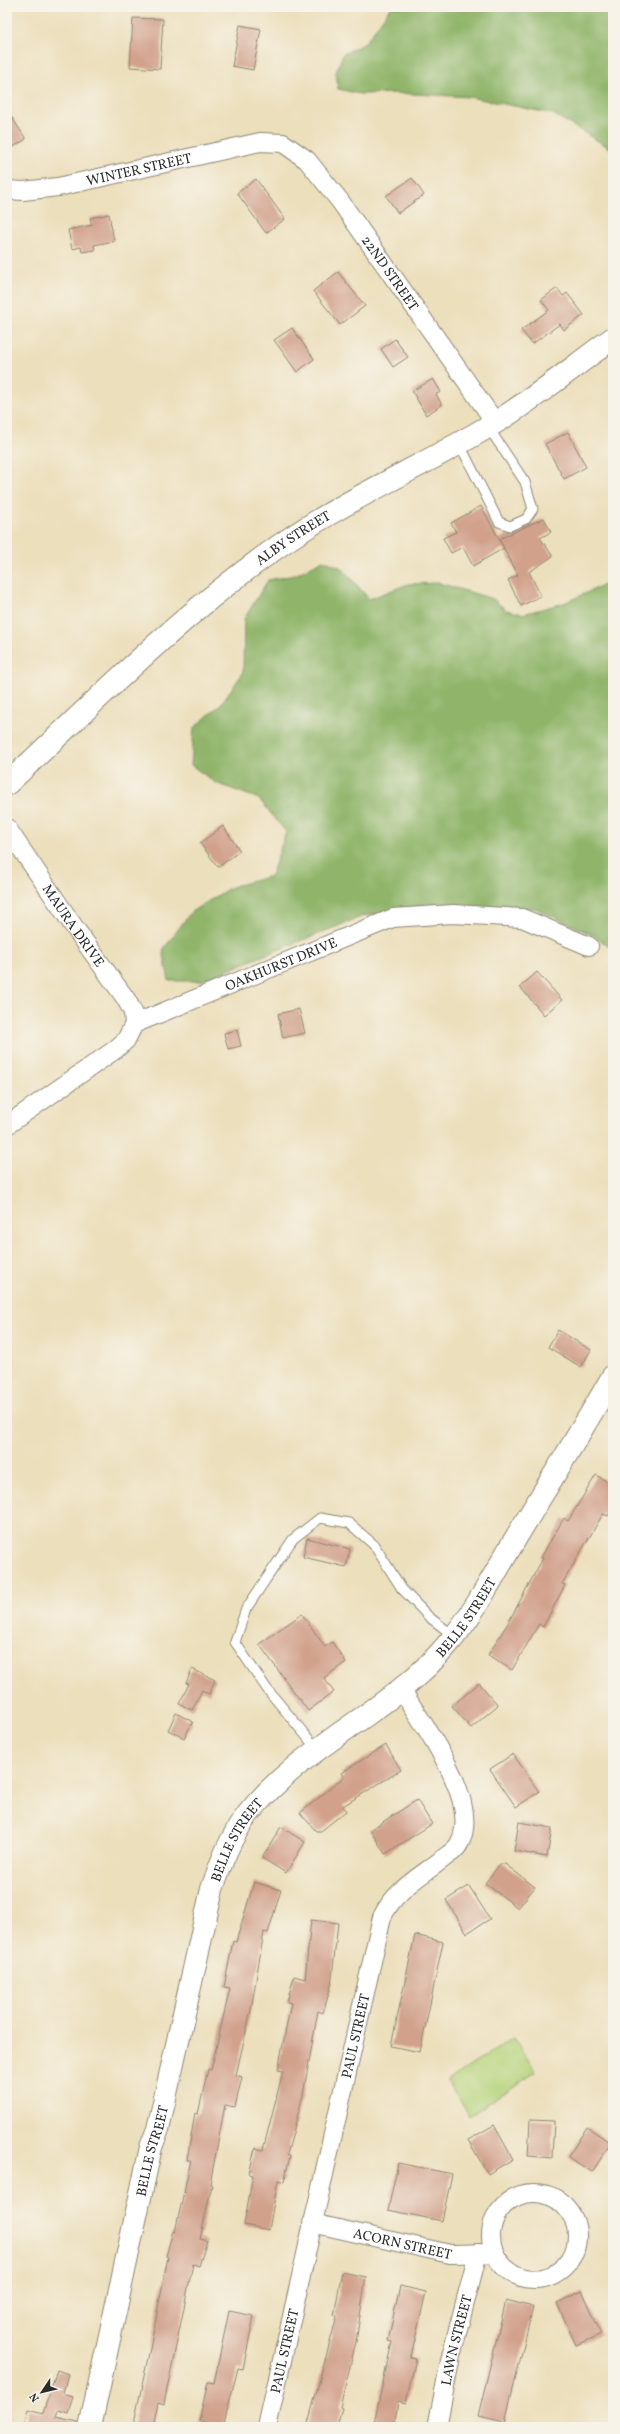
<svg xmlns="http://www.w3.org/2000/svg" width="620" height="2434" font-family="Vollkorn,serif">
<rect width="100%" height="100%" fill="#f7f3e8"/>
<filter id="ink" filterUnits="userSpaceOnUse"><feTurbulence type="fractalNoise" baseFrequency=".025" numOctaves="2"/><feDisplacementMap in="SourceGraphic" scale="8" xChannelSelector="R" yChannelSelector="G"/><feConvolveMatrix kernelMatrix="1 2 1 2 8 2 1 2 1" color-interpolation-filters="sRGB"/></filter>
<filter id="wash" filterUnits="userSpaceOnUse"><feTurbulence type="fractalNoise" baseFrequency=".012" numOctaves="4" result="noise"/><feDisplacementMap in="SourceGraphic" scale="16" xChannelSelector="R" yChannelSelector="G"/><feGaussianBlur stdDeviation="0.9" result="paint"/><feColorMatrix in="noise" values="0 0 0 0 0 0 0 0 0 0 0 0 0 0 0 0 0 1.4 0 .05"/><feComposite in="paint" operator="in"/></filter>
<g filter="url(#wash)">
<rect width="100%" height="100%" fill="#ecdfbc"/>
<polygon fill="#b5d37a" stroke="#707f52" points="514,2038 536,2072 469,2115 447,2081"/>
<g fill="#90b56a" stroke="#5e704a">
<polygon points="391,7 613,7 613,150 553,114 470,97 395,93 360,94 338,89 336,72 343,54 365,43"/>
<polygon points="323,560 342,568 369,599 408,584 439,583 493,599 506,610 523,614 564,603 606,584 613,594 613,950 595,936 535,908 433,906 363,916 200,981 169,981 163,950 191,912 231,887 271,876 286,832 259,799 216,783 191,765 194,728 220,705 243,673 244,619 268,580 295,575"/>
</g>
<g id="blocks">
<g fill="#d1a18c">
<polygon points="133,18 163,19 160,69 130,67"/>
<polygon points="240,25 261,29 253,70 232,66"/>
<polygon points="7,110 26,139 7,151"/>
<polygon points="412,178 424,195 398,213 386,196"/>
<polygon points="256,179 285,219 266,233 237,193"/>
<polygon points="109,214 114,241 94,245 95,250 82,252 81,247 72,249 68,230 92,225 90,218"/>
<polygon points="338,272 365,306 340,325 313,291"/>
<polygon points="557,288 563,296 567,293 584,315 564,330 560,324 532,344 521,330 549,310 541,300"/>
<polygon points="292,328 314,359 297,372 274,340"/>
<polygon points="395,339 408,357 393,367 381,349"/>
<polygon points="433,379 441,392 436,394 442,405 426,415 412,391"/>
<polygon points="568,432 586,467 564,479 545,444"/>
<polygon points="481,506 504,548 473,566 463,547 451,553 443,538 456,532 451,523"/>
<polygon points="544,518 551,532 540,538 553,556 529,572 541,596 521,606 508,580 518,575 499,539"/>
<polygon points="223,826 240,851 218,867 200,843"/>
<polygon points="537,972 562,1000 544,1015 520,987"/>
<polygon points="299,1009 305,1033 283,1038 278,1014"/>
<polygon points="237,1030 241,1046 228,1049 224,1033"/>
<polygon points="558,1330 591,1350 581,1367 548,1347"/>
<polygon points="596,1475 613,1485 613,1508 608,1516 603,1514 562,1584 565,1585 543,1627 539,1624 512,1670 488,1655 508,1623 543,1558 541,1557 564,1518 568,1521"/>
<polygon points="307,1538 350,1549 346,1567 303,1557"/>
<polygon points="302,1614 325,1647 332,1642 346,1662 324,1678 334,1692 308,1711 259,1644"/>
<polygon points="192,1669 215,1680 209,1694 202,1690 192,1710 179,1704 189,1684 186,1683"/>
<polygon points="479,1683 498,1705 471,1728 452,1706"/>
<polygon points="176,1713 193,1722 184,1738 168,1730"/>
<polygon points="386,1745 401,1770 343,1806 346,1811 321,1831 316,1831 300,1813 344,1777 341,1773"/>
<polygon points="513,1754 539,1792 516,1807 490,1769"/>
<polygon points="417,1800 432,1824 385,1854 370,1830"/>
<polygon points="519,1822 552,1828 547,1857 514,1851"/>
<polygon points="281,1827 305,1842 286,1873 262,1858"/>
<polygon points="500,1864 505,1864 535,1887 518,1908 485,1883"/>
<polygon points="254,1882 281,1890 268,1933 264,1932 251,2010 236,2075 242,2077 235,2107 225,2105 210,2184 212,2185 200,2239 207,2241 199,2266 193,2264 164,2404 158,2402 153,2427 133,2427 151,2344 168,2257 166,2256 173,2231 175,2232 191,2160 187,2160 195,2113 198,2114 208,2069 211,2070 230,1988 224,1987 233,1941 236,1942"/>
<polygon points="469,1886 490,1919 467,1933 446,1900"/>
<polygon points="311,1920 338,1923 331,1986 323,2013 318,2011 303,2095 287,2155 290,2156 284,2182 278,2180 269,2230 244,2225 253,2175 249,2174 255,2148 263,2150 283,2071 278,2070 291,2003 287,2002 294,1976 305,1979"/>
<polygon points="415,1935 443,1942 420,2052 391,2046"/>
<polygon points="530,2120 554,2121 552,2158 528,2156"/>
<polygon points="494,2125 513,2159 488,2174 468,2140"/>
<polygon points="587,2127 611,2143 592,2172 568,2157"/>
<polygon points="398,2163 452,2174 442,2221 388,2210"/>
<polygon points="342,2272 366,2277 356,2342 340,2407 342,2408 337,2427 307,2427 337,2316 334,2315"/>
<polygon points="400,2286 426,2292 411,2357 416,2358 406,2403 398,2401 394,2427 373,2427 392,2342 388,2341"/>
<polygon points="582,2291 601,2334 576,2345 557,2303"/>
<polygon points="506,2300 533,2307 505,2422 478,2416"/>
<polygon points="229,2311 254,2316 243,2369 238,2368 223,2427 199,2421 208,2382 214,2383"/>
<polygon points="57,2370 68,2374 63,2393 73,2396 68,2413 58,2410 56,2417 78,2422 77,2427 24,2427 28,2409 43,2413"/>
</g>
</g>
</g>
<g filter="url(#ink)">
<use href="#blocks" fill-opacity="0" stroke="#8c8574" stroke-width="1"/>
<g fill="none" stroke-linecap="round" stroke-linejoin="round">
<g stroke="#8c8574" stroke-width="11">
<g id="service">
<polyline points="459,443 499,522 510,526 526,519 533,509 525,482 488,427"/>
<polyline points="317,1749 267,1689 235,1642 246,1609 293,1539 320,1518 349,1523 374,1545 402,1589 429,1617 454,1636"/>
</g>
</g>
<g stroke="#8c8574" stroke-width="20">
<g id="minor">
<path id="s1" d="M7,190L23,191L58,187L260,142L283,143L307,160L340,201L495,422"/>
<path id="s2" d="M7,828L77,931L126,999L133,1012L134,1024"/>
<path id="s3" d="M7,1125L116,1049L126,1040L134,1024L393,918L453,914L522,918L589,946"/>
<circle cx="534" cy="2236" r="43"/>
<path id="s4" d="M312,2223L450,2254L495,2253"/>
<path id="s5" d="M267,2427L382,1917C396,1888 422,1876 445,1857C451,1853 457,1849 460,1842C481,1800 423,1725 401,1689"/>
<path id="s6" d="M437,2427L451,2356L478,2253"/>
</g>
</g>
<g stroke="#8c8574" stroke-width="24">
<g id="tertiary">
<path id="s7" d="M7,784C92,705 174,621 269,553C340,501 421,468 496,422C537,397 574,366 613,338"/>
<path id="s8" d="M90,2427L151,2147L158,2129L212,1889C221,1862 231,1836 248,1814C303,1744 391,1712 447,1645C474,1614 493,1576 514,1541C547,1486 581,1432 613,1376"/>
</g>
</g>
<use href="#service" stroke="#fff" stroke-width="9"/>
<use href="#minor" stroke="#fff" stroke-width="18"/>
<use href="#tertiary" stroke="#fff" stroke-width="22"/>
</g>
</g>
<g text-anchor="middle" stroke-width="3" stroke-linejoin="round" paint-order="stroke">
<g font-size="14" fill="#2b2b2b" stroke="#f7f3e8">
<text dy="5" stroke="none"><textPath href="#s1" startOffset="134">WINTER STREET</textPath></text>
<text dy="5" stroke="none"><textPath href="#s1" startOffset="451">22ND STREET</textPath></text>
<text dy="5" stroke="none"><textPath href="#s7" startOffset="378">ALBY STREET</textPath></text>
<text dy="5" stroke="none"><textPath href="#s2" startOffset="118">MAURA DRIVE</textPath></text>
<text dy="5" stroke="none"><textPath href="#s3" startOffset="323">OAKHURST DRIVE</textPath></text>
<text dy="5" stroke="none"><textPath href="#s8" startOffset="931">BELLE STREET</textPath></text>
<text dy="5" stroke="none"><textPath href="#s8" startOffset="607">BELLE STREET</textPath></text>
<text dy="5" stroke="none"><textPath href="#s5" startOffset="401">PAUL STREET</textPath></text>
<text dy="5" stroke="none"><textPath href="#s8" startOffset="283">BELLE STREET</textPath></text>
<text dy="5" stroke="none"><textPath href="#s4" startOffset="93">ACORN STREET</textPath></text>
<text dy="5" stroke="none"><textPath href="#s6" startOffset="89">LAWN STREET</textPath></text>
<text dy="5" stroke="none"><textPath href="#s5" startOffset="78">PAUL STREET</textPath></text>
</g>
</g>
<rect width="620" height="2434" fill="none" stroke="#f7f3e8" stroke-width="24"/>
<g transform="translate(42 2392) rotate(235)" stroke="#f7f3e8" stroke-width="3" paint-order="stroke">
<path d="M0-3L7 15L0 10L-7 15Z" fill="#2b2b2b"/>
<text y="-6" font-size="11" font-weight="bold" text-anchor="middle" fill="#2b2b2b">N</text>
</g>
</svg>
